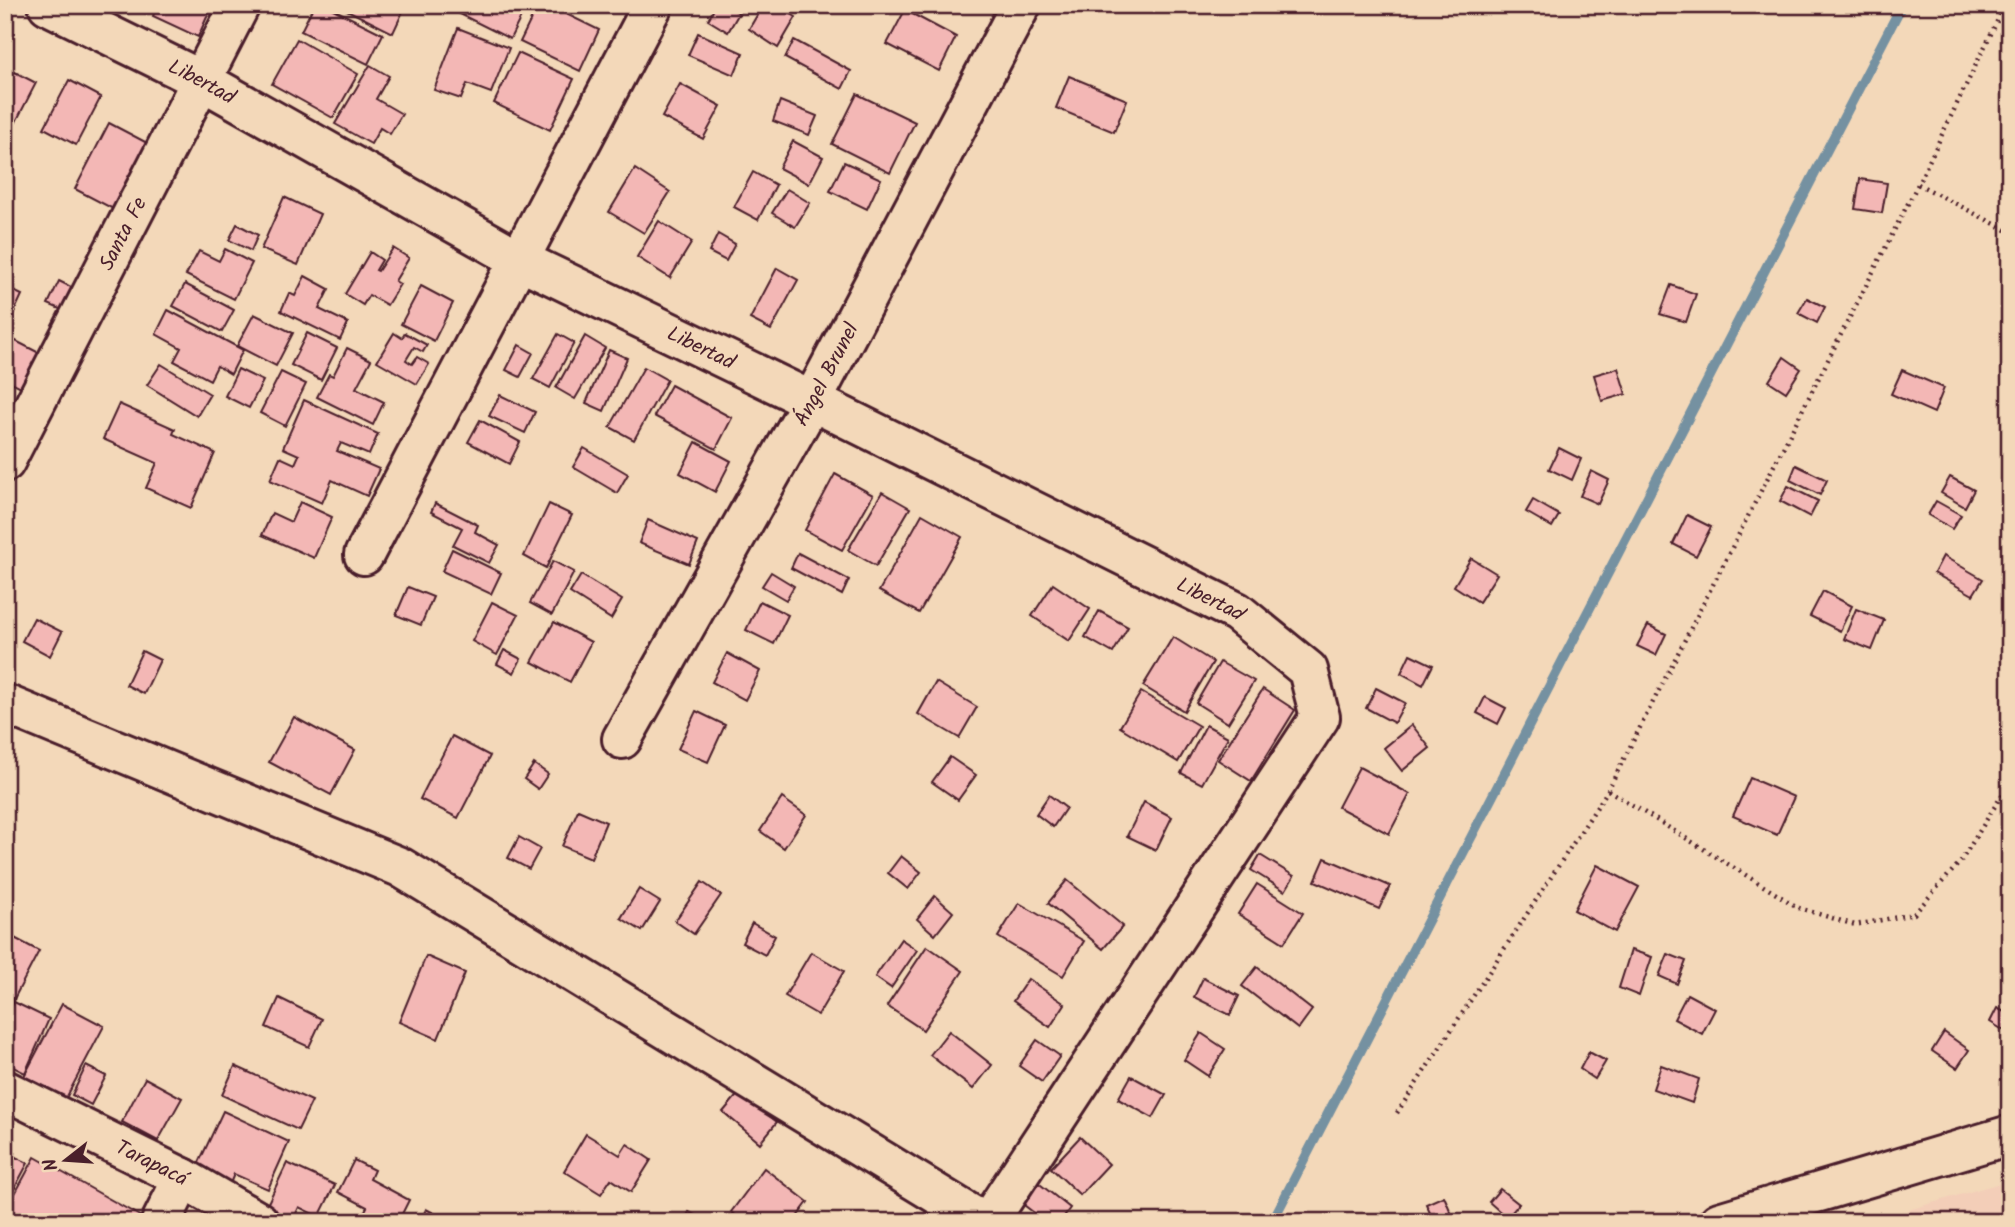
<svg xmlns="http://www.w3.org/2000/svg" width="2015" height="1227" font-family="Kalam,sans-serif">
<rect width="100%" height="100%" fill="#f3d8b9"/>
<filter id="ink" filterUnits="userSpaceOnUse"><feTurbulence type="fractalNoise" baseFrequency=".0143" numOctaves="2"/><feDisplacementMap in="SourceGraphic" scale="14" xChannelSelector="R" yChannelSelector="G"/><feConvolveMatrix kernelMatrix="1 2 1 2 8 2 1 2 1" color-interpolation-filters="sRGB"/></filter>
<g filter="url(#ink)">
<polygon fill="#f3ceb8" points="2010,1180 2010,1222 1868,1222"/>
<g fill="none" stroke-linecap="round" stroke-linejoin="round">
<polyline stroke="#7491a1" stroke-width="10" points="1272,1222 1902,5"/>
</g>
<g fill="#f3b7b5" stroke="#4a1f2b" stroke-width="2">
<polygon points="130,5 149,5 145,13"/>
<polygon points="157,5 204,5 211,8 198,37 153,16"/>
<polygon points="314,5 325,5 383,34 368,64 301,31"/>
<polygon points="337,5 406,5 393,33"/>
<polygon points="442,5 498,5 521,17 510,39"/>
<polygon points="538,5 548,5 599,30 580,71 520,42"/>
<polygon points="716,5 726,5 739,13 728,32 708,20"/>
<polygon points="763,5 776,5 796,17 778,48 749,29"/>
<polygon points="905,10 956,37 939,71 887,44"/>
<polygon points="458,28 509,48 491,93 467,84 461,99 434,90"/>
<polygon points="698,33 743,53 734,75 688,55"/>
<polygon points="297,39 358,74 333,118 272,84"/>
<polygon points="794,40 851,71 842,89 785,58"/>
<polygon points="518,53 574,79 550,130 494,103"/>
<polygon points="370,65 389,76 376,99 402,114 390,134 380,128 371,144 335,124"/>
<polygon points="9,69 36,83 5,143 5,77"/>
<polygon points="1069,76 1127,100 1114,132 1056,108"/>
<polygon points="69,80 101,97 76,145 44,128"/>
<polygon points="680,84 721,106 703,139 662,117"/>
<polygon points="857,94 915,122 890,173 832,144"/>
<polygon points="780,101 817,116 809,135 773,121"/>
<polygon points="109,123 151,145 117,211 75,189"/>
<polygon points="793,141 823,157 809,184 779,168"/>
<polygon points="844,162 881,179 867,209 830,191"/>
<polygon points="635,169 670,192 644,233 609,212"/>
<polygon points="753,172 776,185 758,220 734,207"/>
<polygon points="1860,179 1887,183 1882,213 1855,209"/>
<polygon points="787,189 810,203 795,227 772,213"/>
<polygon points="284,197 320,214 298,265 261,249"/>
<polygon points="659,221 692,242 670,278 637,257"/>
<polygon points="237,224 258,235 251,251 229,240"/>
<polygon points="718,234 735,244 726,261 709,252"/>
<polygon points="393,248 409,258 395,281 400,284 387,305 369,295 363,305 345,294 370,252 382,260 376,270 378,271"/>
<polygon points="225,249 252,263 234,299 186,275 199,251 219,261"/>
<polygon points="777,268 798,280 771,330 750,319"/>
<polygon points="305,276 329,289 319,309 348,323 340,340 281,311 289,293 295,296"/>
<polygon points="59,281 79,291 69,313 48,304"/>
<polygon points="185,284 234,310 222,332 173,306"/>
<polygon points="1671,285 1696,294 1686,322 1660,314"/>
<polygon points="421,286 453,303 434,341 401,324"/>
<polygon points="5,287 22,295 5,332"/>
<polygon points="1807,298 1825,307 1817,323 1798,313"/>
<polygon points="168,310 243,350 231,374 217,366 210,380 174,361 181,348 156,334"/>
<polygon points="254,314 293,333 276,366 237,346"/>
<polygon points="307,333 337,348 321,380 291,365"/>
<polygon points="394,333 402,338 405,333 427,345 423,352 414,347 406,360 412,364 417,357 429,364 417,384 377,361"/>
<polygon points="558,334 574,343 550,388 533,379"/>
<polygon points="585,336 605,348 575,399 556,388"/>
<polygon points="8,337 47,357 29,391 5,379 5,343"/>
<polygon points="519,345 533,353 520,377 506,370"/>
<polygon points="347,348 371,360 356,388 384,402 373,425 317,397 329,374 333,376"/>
<polygon points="609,350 627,358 604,411 586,403"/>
<polygon points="1784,357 1801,369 1786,392 1769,381"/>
<polygon points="161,364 210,394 197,416 147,385"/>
<polygon points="644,367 667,380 634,440 610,427"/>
<polygon points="1618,368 1626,394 1602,401 1594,375"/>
<polygon points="238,369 263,381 249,408 225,396"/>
<polygon points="1902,370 1944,388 1934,413 1891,394"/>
<polygon points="281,372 306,384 285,426 260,413"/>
<polygon points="671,385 732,418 716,449 654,416"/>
<polygon points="500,395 535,412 525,433 489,416"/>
<polygon points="304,400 378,434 369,455 341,443 337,451 379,469 367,496 332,480 322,503 270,480 280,457 295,464 299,455 283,448"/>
<polygon points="119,404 175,429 173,434 215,453 191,508 146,488 157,463 103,439"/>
<polygon points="480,420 520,442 509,464 468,442"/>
<polygon points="696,442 731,461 715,492 680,473"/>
<polygon points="584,448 628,474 617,493 573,467"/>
<polygon points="1559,448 1581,459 1572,480 1549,469"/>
<polygon points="1796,465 1827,480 1820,495 1790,480"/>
<polygon points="1591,471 1609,480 1598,504 1580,496"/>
<polygon points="835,474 873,495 842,550 805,530"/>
<polygon points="1950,477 1974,490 1965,507 1941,493"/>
<polygon points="1788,486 1818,501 1810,517 1780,501"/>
<polygon points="882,492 910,508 876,566 848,550"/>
<polygon points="1533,500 1559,515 1552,527 1526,512"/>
<polygon points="1936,501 1961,515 1952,529 1928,515"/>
<polygon points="300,502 332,517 314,558 262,535 272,513 291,522"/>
<polygon points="435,503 478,525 475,532 499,545 489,563 453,545 462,528 431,512"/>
<polygon points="549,504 572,515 546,568 524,556"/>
<polygon points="922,514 962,537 919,613 879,591"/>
<polygon points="1687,515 1711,527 1696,556 1673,544"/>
<polygon points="648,520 698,542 689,564 639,543"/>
<polygon points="452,549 501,573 491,594 442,571"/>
<polygon points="798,553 849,580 842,595 791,568"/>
<polygon points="1943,556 1983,579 1973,595 1934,573"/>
<polygon points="1471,558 1497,574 1479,602 1454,586"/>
<polygon points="553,561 574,572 552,615 530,603"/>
<polygon points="771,572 794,586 786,600 762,586"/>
<polygon points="581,575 622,600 611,619 570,593"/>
<polygon points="1053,584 1090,609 1069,641 1032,616"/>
<polygon points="408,587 433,597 421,625 396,615"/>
<polygon points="1823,591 1852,606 1840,631 1810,616"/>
<polygon points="760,601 788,615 774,644 746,630"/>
<polygon points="492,602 518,615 497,655 472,641"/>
<polygon points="1856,609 1884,620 1872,650 1844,639"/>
<polygon points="1099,611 1128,627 1113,653 1085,637"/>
<polygon points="34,618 62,632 50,656 22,641"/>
<polygon points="554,622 591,642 570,682 532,662"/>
<polygon points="1648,625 1666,634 1656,655 1637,646"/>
<polygon points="1173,637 1213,662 1184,711 1143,686"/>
<polygon points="504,650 521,659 514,673 497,664"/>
<polygon points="142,651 160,660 144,694 126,685"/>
<polygon points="727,653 760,671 745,700 712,682"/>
<polygon points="1410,654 1433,665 1423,685 1401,673"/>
<polygon points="1220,662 1254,681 1228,723 1196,703"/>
<polygon points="936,682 977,707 959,738 918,714"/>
<polygon points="1376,688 1405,703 1394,723 1366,708"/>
<polygon points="1263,689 1295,710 1251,781 1218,760"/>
<polygon points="1141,692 1199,726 1178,762 1120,727"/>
<polygon points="1485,697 1506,708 1498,724 1477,713"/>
<polygon points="696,711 725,725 708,762 678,749"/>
<polygon points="294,717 355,750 331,795 269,762"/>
<polygon points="1206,725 1228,737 1202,784 1181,773"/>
<polygon points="1412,725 1430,748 1402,771 1384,748"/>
<polygon points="452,736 490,756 458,818 420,799"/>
<polygon points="950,757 976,775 958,800 932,782"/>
<polygon points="534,764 548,774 538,789 524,779"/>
<polygon points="1359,767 1410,794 1389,834 1338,807"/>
<polygon points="1750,778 1794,797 1777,835 1733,816"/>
<polygon points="1049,795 1066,808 1053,827 1036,814"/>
<polygon points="782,798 806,815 784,848 760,831"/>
<polygon points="1144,802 1172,817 1156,850 1127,836"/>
<polygon points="578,810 606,822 591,858 562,846"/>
<polygon points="519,837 540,849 529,869 508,858"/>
<polygon points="1260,855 1294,876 1285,891 1251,870"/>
<polygon points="901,856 921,872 908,889 888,873"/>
<polygon points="1325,858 1390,886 1379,909 1315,881"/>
<polygon points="1597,865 1639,887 1615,932 1574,910"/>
<polygon points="1067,880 1123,926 1103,949 1048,903"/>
<polygon points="702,882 721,895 694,934 675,921"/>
<polygon points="1257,884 1303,913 1284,943 1238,914"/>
<polygon points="639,889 660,902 642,931 621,918"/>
<polygon points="935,896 953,912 935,935 917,919"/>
<polygon points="1019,903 1084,941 1063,976 998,937"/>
<polygon points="752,923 775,936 765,955 742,943"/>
<polygon points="5,933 39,951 5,1016"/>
<polygon points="901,939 917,950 891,988 875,977"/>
<polygon points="927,946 963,971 923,1030 887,1006"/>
<polygon points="1631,950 1652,957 1639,996 1619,988"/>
<polygon points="811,952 844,971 818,1015 785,996"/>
<polygon points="1668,954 1686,961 1677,984 1659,976"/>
<polygon points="426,956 465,973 438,1039 399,1022"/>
<polygon points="1257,967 1312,1010 1298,1029 1242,986"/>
<polygon points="1203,978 1239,996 1230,1015 1194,997"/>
<polygon points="1028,979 1065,1004 1050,1027 1013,1001"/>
<polygon points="1687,994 1715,1009 1702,1034 1674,1019"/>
<polygon points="279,998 322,1019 309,1047 266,1027"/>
<polygon points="14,1002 49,1019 25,1073 5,1063 5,1020"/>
<polygon points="62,1004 104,1026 63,1104 21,1082"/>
<polygon points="1997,1008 2010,1015 2008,1033 1990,1022"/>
<polygon points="949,1031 992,1065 973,1089 930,1055"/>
<polygon points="1944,1032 1969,1050 1957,1068 1932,1051"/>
<polygon points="1201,1033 1225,1049 1208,1076 1184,1060"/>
<polygon points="1037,1040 1060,1056 1042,1082 1019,1066"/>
<polygon points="1589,1052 1606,1061 1595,1079 1580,1069"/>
<polygon points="1661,1065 1699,1079 1692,1103 1653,1089"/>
<polygon points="86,1066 106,1076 91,1105 72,1095"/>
<polygon points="235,1066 312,1101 298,1130 222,1095"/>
<polygon points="1131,1076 1166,1095 1153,1118 1118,1099"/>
<polygon points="145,1078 182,1098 158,1141 122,1122"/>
<polygon points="740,1092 777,1122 760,1143 723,1112"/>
<polygon points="223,1111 289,1142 268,1189 234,1174 229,1186 195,1171"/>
<polygon points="586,1134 620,1155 627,1144 651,1160 631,1192 611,1179 601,1194 564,1171"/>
<polygon points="1080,1137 1109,1164 1080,1195 1051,1168"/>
<polygon points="5,1152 28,1163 5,1206"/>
<polygon points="35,1157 145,1219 143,1222 23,1222 5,1212"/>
<polygon points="354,1160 374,1170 370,1179 409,1200 398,1222 359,1222 367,1207 338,1192"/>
<polygon points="287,1163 335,1185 319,1217 299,1207 293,1220 266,1207"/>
<polygon points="764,1168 808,1202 793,1222 743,1222 731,1212"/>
<polygon points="1036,1181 1070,1208 1060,1222 1046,1222 1020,1202"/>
<polygon points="1500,1189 1519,1204 1507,1218 1489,1202"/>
<polygon points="1444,1196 1452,1215 1434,1222 1426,1204"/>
<polygon points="426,1209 451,1222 420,1222"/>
<polygon points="689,1212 708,1222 683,1222"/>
</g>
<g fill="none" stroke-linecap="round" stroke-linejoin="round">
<g stroke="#4a1f2b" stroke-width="44">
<g id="minor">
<path id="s1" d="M48,5L201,80L520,260L812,401L1237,612L1308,670L1320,717L988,1222"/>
<path id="s2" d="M5,462L240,5"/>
<polyline points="364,555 653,5"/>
<polyline points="5,704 400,867 983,1222"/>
<path id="s3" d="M622,739L812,401L1021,5"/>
<path id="s4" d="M5,1090L183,1178L259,1222"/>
<polyline points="161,1222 183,1178"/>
<polyline points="1719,1222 2010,1135"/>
</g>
</g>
<g stroke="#4a1f2b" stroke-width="4.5" stroke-dasharray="2 5" stroke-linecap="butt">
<polyline points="1918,184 2010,232"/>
<polyline points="1608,790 1799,908 1855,925 1914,914 1961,861 2010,782"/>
<polyline points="1397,1113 1608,790 1918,184 2005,5"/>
</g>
<use href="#minor" stroke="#f3d8b9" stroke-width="38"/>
</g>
</g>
<g text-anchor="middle" stroke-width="5" stroke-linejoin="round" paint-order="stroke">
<g font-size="21" fill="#4a1f2b" stroke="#f3d8b9">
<text dy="7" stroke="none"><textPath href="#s1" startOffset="172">Libertad</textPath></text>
<text dy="7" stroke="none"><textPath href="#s2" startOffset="257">Santa Fe</textPath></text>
<text dy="7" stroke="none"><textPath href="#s1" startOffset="738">Libertad</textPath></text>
<text dy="7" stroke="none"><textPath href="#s3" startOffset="418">Ángel Brunel</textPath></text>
<text dy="7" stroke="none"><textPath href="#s1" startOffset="1306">Libertad</textPath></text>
<text dy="7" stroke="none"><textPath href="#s4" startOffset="164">Tarapacá</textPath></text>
</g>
</g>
<rect width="2015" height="1227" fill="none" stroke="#f3d8b9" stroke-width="28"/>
<rect x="14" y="14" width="1987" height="1199" fill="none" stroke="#4a1f2b" stroke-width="2.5" filter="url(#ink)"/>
<g transform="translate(66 1160) rotate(253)" stroke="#f3d8b9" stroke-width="5" paint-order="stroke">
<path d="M0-5L12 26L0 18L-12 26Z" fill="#4a1f2b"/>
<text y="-10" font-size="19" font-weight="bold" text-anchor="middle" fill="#4a1f2b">N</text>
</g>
</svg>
